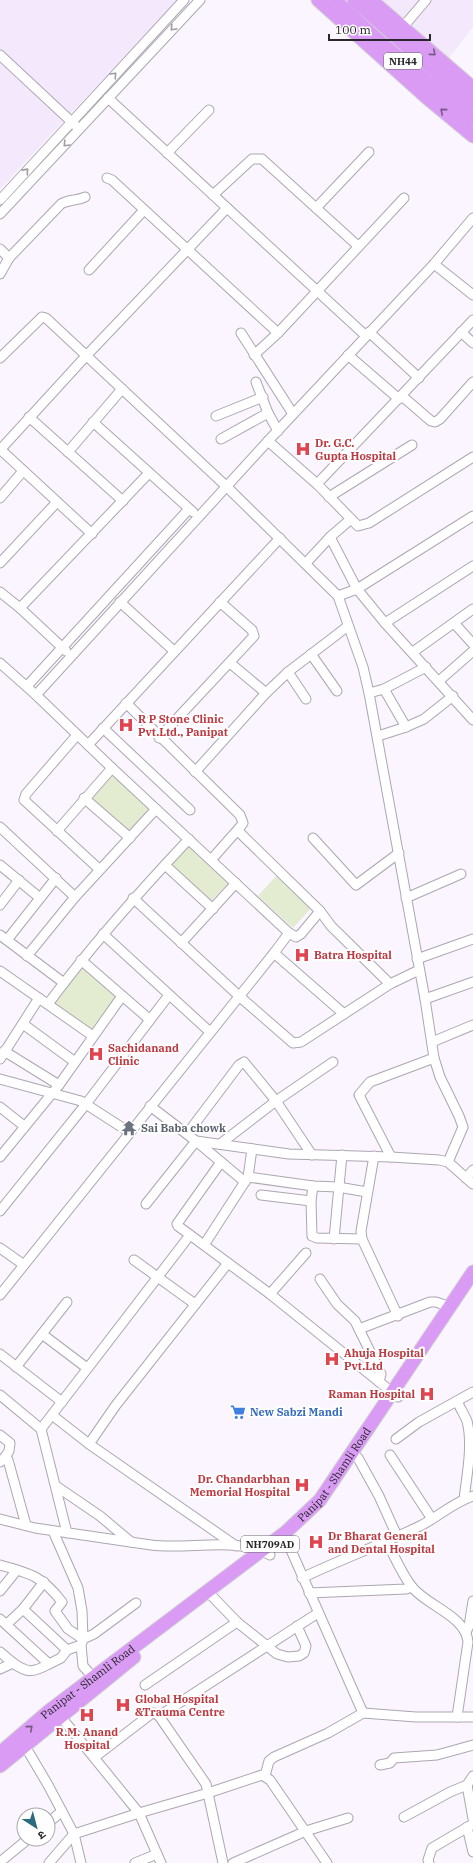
<svg xmlns="http://www.w3.org/2000/svg" width="473" height="1863" font-family="'IBM Plex Serif','Noto Sans Devanagari',serif">
<rect width="100%" height="100%" fill="#faf5fe"/>
<g fill="#f4e8fd">
<polygon points="0,0 177,0 0,189"/>
<polygon points="375,0 473,0 473,27 445,63"/>
</g>
<g fill="#e3ebd1">
<polygon points="111,773 150,808 128,832 90,797"/>
<polygon points="188,845 229,882 211,901 170,864"/>
<polygon points="277,875 312,907 293,928 258,896"/>
<polygon points="82,968 118,996 90,1031 54,1003"/>
</g>
<g fill="none" stroke-linecap="round" stroke-linejoin="round">
<g stroke="#ada6b2" stroke-width="11">
<g id="minor">
<polyline points="403,27 426,0"/>
<polyline points="0,55 75,125"/>
<polyline points="108,98 366,336"/>
<polyline points="167,153 209,110"/>
<polyline points="107,178 112,180 278,333"/>
<polyline points="213,195 252,159 262,159 358,246"/>
<polyline points="0,200 184,0"/>
<polyline points="316,208 369,152"/>
<polyline points="0,214 200,0"/>
<path d="M0,249L9,258L61,204C69,199 77,201 85,197"/>
<polyline points="434,264 473,295"/>
<polyline points="89,270 144,210"/>
<polyline points="0,274 9,258"/>
<polyline points="369,332 419,378"/>
<polyline points="461,332 473,343"/>
<polyline points="241,333 293,414"/>
<polyline points="254,355 278,333 404,198"/>
<polyline points="348,355 399,399"/>
<polyline points="0,358 40,319 42,317 46,318 226,486 338,596 363,667 369,693 425,999 434,1058 440,1077 459,1116 463,1127 448,1162"/>
<polyline points="256,382 268,413 278,431"/>
<polyline points="402,396 431,421 435,422 440,419 473,382"/>
<polyline points="216,416 263,397"/>
<polyline points="29,417 123,501"/>
<polyline points="93,422 193,512"/>
<polyline points="221,439 268,413"/>
<polyline points="268,441 317,484 358,526 369,523 473,457"/>
<polyline points="0,449 92,534"/>
<polyline points="0,450 86,356 227,208"/>
<polyline points="68,452 122,389"/>
<polyline points="317,484 473,320"/>
<polyline points="329,497 412,445"/>
<polyline points="0,498 23,471"/>
<polyline points="330,537 357,589 385,623 473,720"/>
<polyline points="0,563 57,502"/>
<polyline points="306,563 330,537 351,519"/>
<polyline points="0,592 20,608 66,651"/>
<polyline points="338,596 357,589 473,516"/>
<polyline points="120,602 174,651"/>
<polyline points="20,608 149,473"/>
<polyline points="385,623 473,566"/>
<polyline points="454,623 473,644"/>
<polyline points="413,652 473,609"/>
<polyline points="311,654 337,691"/>
<polyline points="0,663 36,695 112,768 289,933 296,937 301,934 320,911"/>
<polyline points="230,663 266,693"/>
<polyline points="288,672 306,699"/>
<polyline points="439,681 473,651"/>
<polyline points="27,686 189,509"/>
<polyline points="384,689 406,727"/>
<polyline points="369,693 384,689 426,667"/>
<polyline points="36,695 268,441 434,264 473,218"/>
<polyline points="126,703 240,815 243,823 241,826 211,860"/>
<polyline points="103,728 190,810"/>
<polyline points="77,735 26,794 24,800 99,869"/>
<polyline points="378,736 406,727 424,719 453,696"/>
<polyline points="159,738 254,636 252,630 220,602"/>
<polyline points="88,745 280,538"/>
<polyline points="195,772 266,693 288,672 348,626"/>
<polyline points="84,798 130,838"/>
<polyline points="0,827 75,897"/>
<polyline points="57,831 112,768"/>
<polyline points="238,831 320,911 331,926 390,984"/>
<polyline points="313,838 356,885 399,853"/>
<polyline points="0,865 40,898"/>
<polyline points="165,865 213,909"/>
<polyline points="133,898 239,996 293,1043 301,1042 390,984 419,970"/>
<polyline points="406,898 461,874"/>
<polyline points="0,905 19,880"/>
<polyline points="103,934 210,1032"/>
<polyline points="0,935 64,983"/>
<polyline points="7,940 56,878"/>
<polyline points="181,943 236,883"/>
<polyline points="274,953 344,1014"/>
<polyline points="27,956 75,897 156,809"/>
<polyline points="417,959 473,939"/>
<polyline points="81,960 149,1019"/>
<polyline points="0,971 93,1036"/>
<polyline points="425,999 473,982"/>
<path d="M48,1004C91,946 139,892 189,839"/>
<polyline points="23,1024 75,1062"/>
<polyline points="432,1042 473,1025"/>
<polyline points="4,1051 59,1085"/>
<polyline points="0,1059 39,998"/>
<polyline points="0,1079 81,1101 129,1132"/>
<polyline points="150,1106 196,1141 289,1154 391,1157 439,1160 448,1162 473,1184"/>
<polyline points="0,1107 24,1126"/>
<polyline points="187,1134 239,1065 244,1062 276,1101 312,1155"/>
<polyline points="220,1144 276,1101 333,1062"/>
<polyline points="374,1156 361,1231 362,1239 398,1316"/>
<polyline points="0,1157 59,1085 122,996"/>
<polyline points="391,1157 359,1095 370,1082 434,1058"/>
<polyline points="221,1162 177,1224 178,1226 270,1294 398,1397"/>
<polyline points="248,1177 313,1186 338,1187 367,1192"/>
<polyline points="466,1178 473,1170"/>
<polyline points="313,1186 311,1201 312,1236 317,1238 362,1239"/>
<polyline points="261,1195 311,1201"/>
<polyline points="146,1204 196,1141 245,1182"/>
<polyline points="0,1211 86,1104 169,995"/>
<polyline points="334,1239 342,1155"/>
<polyline points="204,1245 248,1177 252,1149"/>
<polyline points="0,1248 24,1265"/>
<polyline points="134,1260 195,1304"/>
<polyline points="320,1279 337,1304 355,1321 381,1374 379,1382"/>
<polyline points="270,1294 306,1253"/>
<polyline points="0,1295 274,953 289,933"/>
<polyline points="359,1329 430,1302 436,1302 450,1307"/>
<polyline points="42,1334 87,1368"/>
<polyline points="0,1354 62,1402"/>
<polyline points="16,1367 67,1302"/>
<polyline points="0,1395 41,1429"/>
<path d="M457,1401C460,1408 464,1414 467,1421C473,1445 467,1474 464,1499"/>
<polyline points="52,1415 89,1444 236,1546"/>
<polyline points="0,1435 10,1443 9,1451 5,1457"/>
<polyline points="396,1439 419,1422 473,1392"/>
<polyline points="89,1444 116,1405 228,1263"/>
<polyline points="352,1453 358,1458 379,1496 397,1536"/>
<polyline points="390,1455 432,1519"/>
<polyline points="0,1462 5,1457 8,1460 26,1525"/>
<polyline points="56,1486 100,1516 131,1542"/>
<path d="M0,1519L35,1528L151,1545C188,1550 237,1536 270,1555"/>
<polyline points="53,1531 78,1588 82,1611 83,1639 81,1645 83,1666 93,1677"/>
<polyline points="67,1533 41,1429 190,1235"/>
<path d="M386,1540C394,1555 401,1573 412,1587C427,1606 466,1616 468,1642L457,1717"/>
<polyline points="287,1541 363,1713"/>
<path d="M0,1565C30,1573 42,1576 62,1602L55,1611L68,1629L83,1639L94,1634L136,1603"/>
<path d="M302,1578C341,1559 381,1545 420,1526C438,1517 454,1502 473,1496"/>
<polyline points="0,1591 17,1570"/>
<polyline points="208,1592 237,1622 277,1654 288,1657 299,1656 304,1653 306,1646 297,1626"/>
<polyline points="309,1593 406,1589 412,1587"/>
<polyline points="23,1609 67,1650"/>
<polyline points="0,1619 49,1664 61,1658 67,1650 81,1645"/>
<polyline points="7,1624 23,1609 44,1582"/>
<polyline points="466,1632 469,1626 473,1601"/>
<polyline points="0,1652 13,1663 0,1669"/>
<path d="M13,1663C28,1674 34,1672 49,1664"/>
<polyline points="145,1685 237,1622"/>
<polyline points="57,1712 139,1813 161,1863"/>
<polyline points="159,1716 318,1613"/>
<polyline points="25,1746 48,1785 74,1834 81,1863"/>
<polyline points="95,1757 151,1714 154,1713 159,1716 206,1784 223,1863"/>
<polyline points="380,1765 390,1763 394,1758 437,1755 473,1745"/>
<polyline points="265,1776 269,1761 274,1757 328,1733 363,1713 416,1717 473,1717"/>
<polyline points="473,1776 467,1785 473,1819"/>
<polyline points="404,1817 450,1792 467,1785"/>
<polyline points="48,1823 61,1812"/>
<polyline points="467,1827 473,1852"/>
<polyline points="0,1862 28,1839"/>
<polyline points="49,1863 74,1834 139,1813 208,1793 262,1775 270,1780 327,1863"/>
<polyline points="135,1863 157,1854"/>
<polyline points="233,1863 306,1831 348,1818"/>
<polyline points="429,1863 428,1860 432,1848 473,1824"/>
</g>
</g>
<g stroke="#d4d4d5" stroke-width="15">
<g id="highway">
<polyline points="318,0 426,97 473,136"/>
<polyline points="335,0 377,39 473,120"/>
<polyline points="354,0 473,104"/>
<polyline points="371,0 473,88"/>
<path id="s1" d="M0,1753L49,1711L286,1532L320,1500L473,1272"/>
<polyline points="0,1766 134,1657"/>
</g>
</g>
<use href="#minor" stroke="#fff" stroke-width="9"/>
<use href="#highway" stroke="#d99bf3" stroke-width="13"/>
</g>
<defs><path id="oneway-chevron" d="M-2-3.5L2.5 0L-2 3.5" fill="none" stroke-width="1.6" stroke-linecap="round" stroke-linejoin="round"/></defs>
<g stroke="#9f9da0">
<use href="#oneway-chevron" transform="translate(173 28) rotate(133)"/>
<use href="#oneway-chevron" transform="translate(114 75) rotate(-47)"/>
<use href="#oneway-chevron" transform="translate(66 144) rotate(133)"/>
<use href="#oneway-chevron" transform="translate(26 171) rotate(-48)"/>
</g>
<g stroke="#785b85">
<use href="#oneway-chevron" transform="translate(433 53) rotate(41)"/>
<use href="#oneway-chevron" transform="translate(443 111) rotate(-140)"/>
<use href="#oneway-chevron" transform="translate(30 1728) rotate(-41)"/>
</g>
<defs>
<g id="hospital-bare" transform="scale(1.2)"><path d="M-5-5h3v3.5h4V-5h3V5h-3V1.5h-4V5h-3Z" fill="#e0444e" stroke="#fff" stroke-width="2.5" paint-order="stroke"/></g>
<g id="temple-bare" transform="scale(1.2)"><path d="M0-6L5-2H3V0L6.5 2.5H4V6H1.5V3h-3V6H-4V2.5H-6.5L-3 0V-2H-5Z" fill="#6b7280" stroke="#fff" stroke-width="2.5" paint-order="stroke"/></g>
<g id="supermarket-bare" transform="scale(1.2)"><path d="M-6-5.5h2.5l.6 2H6L4.5 2H-2.5L-4.4-4H-6ZM-1.5 3.2a1.3 1.3 0 1 0 .1 0ZM3 3.2a1.3 1.3 0 1 0 .1 0Z" fill="#3f7fe0" stroke="#fff" stroke-width="2.5" paint-order="stroke"/></g>
</defs>
<g fill-rule="evenodd">
<use href="#hospital-bare" x="303" y="449"/>
<use href="#hospital-bare" x="126" y="725"/>
<use href="#hospital-bare" x="302" y="955"/>
<use href="#hospital-bare" x="96" y="1054"/>
<use href="#temple-bare" x="129" y="1128"/>
<use href="#hospital-bare" x="332" y="1359"/>
<use href="#hospital-bare" x="427" y="1394"/>
<use href="#supermarket-bare" x="238" y="1412"/>
<use href="#hospital-bare" x="302" y="1485"/>
<use href="#hospital-bare" x="316" y="1542"/>
<use href="#hospital-bare" x="123" y="1705"/>
<use href="#hospital-bare" x="87" y="1715"/>
</g>
<g text-anchor="middle" stroke-width="4" stroke-linejoin="round" paint-order="stroke">
<g fill="#fff" stroke="#69676b" stroke-width="1">
<rect x="384" y="53" width="38" height="16" rx="3"/>
<rect x="241" y="1536" width="58" height="16" rx="3"/>
</g>
<g font-size="10" font-weight="bold" fill="#29262b">
<text x="403" y="65">NH44</text>
<text x="270" y="1548">NH709AD</text>
</g>
<g font-size="11" font-weight="bold" fill="#be3a42" stroke="#fff" text-anchor="start">
<text x="315" y="447">Dr. G.C.<tspan x="315" dy="13">Gupta Hospital</tspan></text>
<text x="138" y="723">R P Stone Clinic<tspan x="138" dy="13">Pvt.Ltd., Panipat</tspan></text>
<text x="314" y="959">Batra Hospital</text>
<text x="108" y="1052">Sachidanand<tspan x="108" dy="13">Clinic</tspan></text>
<text x="344" y="1357">Ahuja Hospital<tspan x="344" dy="13">Pvt.Ltd</tspan></text>
<text x="415" y="1398" text-anchor="end">Raman Hospital</text>
<text x="290" y="1483" text-anchor="end">Dr. Chandarbhan<tspan x="290" dy="13">Memorial Hospital</tspan></text>
<text x="328" y="1540">Dr Bharat General<tspan x="328" dy="13">and Dental Hospital</tspan></text>
<text x="135" y="1703">Global Hospital<tspan x="135" dy="13">&amp;Trauma Centre</tspan></text>
<text x="87" y="1736" text-anchor="middle">R.M. Anand<tspan x="87" dy="13">Hospital</tspan></text>
</g>
<g font-size="11" font-weight="bold" fill="#5b616d" stroke="#fff" text-anchor="start">
<text x="141" y="1132">Sai Baba chowk</text>
</g>
<g font-size="11" font-weight="bold" fill="#366cbe" stroke="#fff" text-anchor="start">
<text x="250" y="1416">New Sabzi Mandi</text>
</g>
<g font-size="11" fill="#29262b" stroke="#fff">
<text dy="4" stroke="none"><textPath href="#s1" startOffset="437">Panipat - Shamli Road</textPath></text>
<text dy="4" stroke="none"><textPath href="#s1" startOffset="113">Panipat - Shamli Road</textPath></text>
</g>
</g>
<g transform="translate(36 1827) rotate(144)"><circle r="19" fill="#ffffff" stroke="#a9a8aa"/>
<path d="M0-3L7 15L0 10L-7 15Z" fill="#2a6c7f"/>
<text y="-6" font-size="11" font-weight="bold" text-anchor="middle" fill="#29262b">उ</text>
</g>
<path d="M329 34v6h101v-6" fill="none" stroke="#29262b" stroke-width="2"/>
<text x="335" y="34" font-size="12" fill="#29262b" stroke="#ffffff" stroke-width="3" paint-order="stroke">100 m</text>
</svg>
